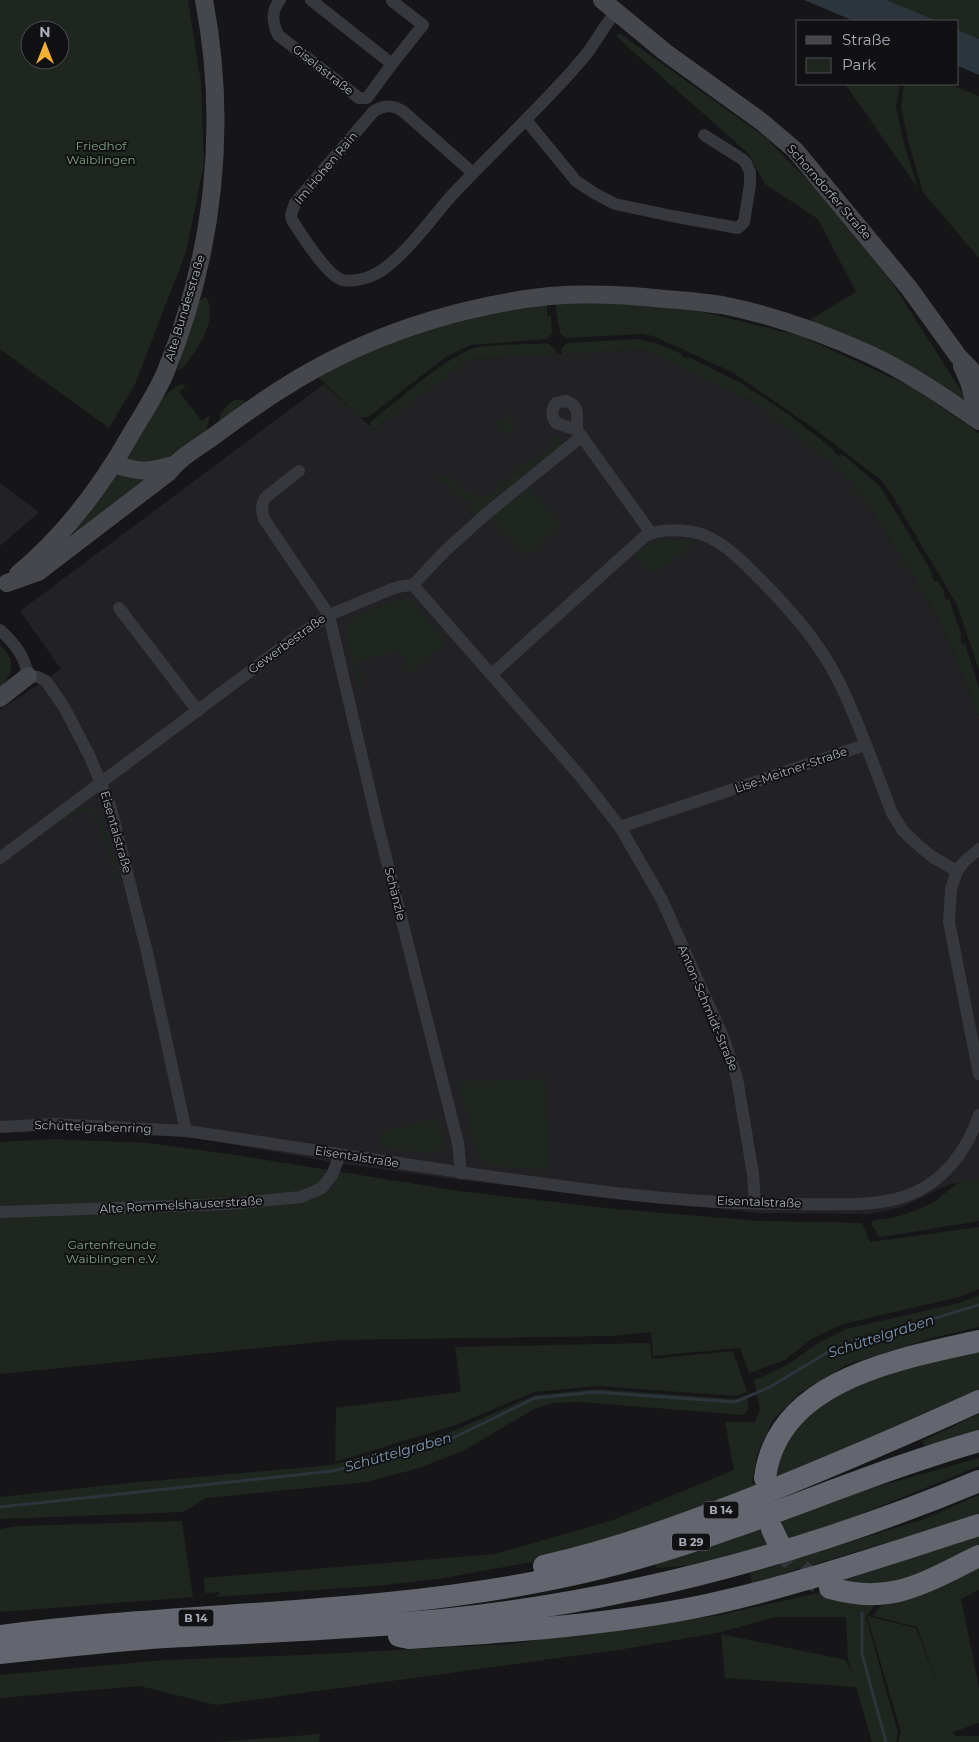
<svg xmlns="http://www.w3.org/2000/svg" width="979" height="1742" font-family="Montserrat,sans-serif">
<rect width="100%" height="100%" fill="#161618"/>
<g fill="#222225">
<polygon points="644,349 752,400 836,466 867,503 935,612 956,658 979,716 979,1178 950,1184 902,1207 870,1214 758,1213 460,1180 337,1163 186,1136 55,1129 0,1133 0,710 61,669 20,611 324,384 374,430 471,359"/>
<polygon points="0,483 39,512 0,546"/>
</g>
<g fill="#1e261f" fill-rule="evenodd">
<path d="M0,0H188L201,83L204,164L186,252L135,384L109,428L0,349ZM30,30H60V60H30Z"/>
<polygon points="887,0 979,0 979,39 958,30 958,21 937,21"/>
<polygon points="619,33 765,137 848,221 883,268 968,402 878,349 806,322 856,292 818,219 765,184 748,153 629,48 617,36"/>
<polygon points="845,84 900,84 896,107 905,148 918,188"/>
<polygon points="904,84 949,84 979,96 979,258 923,192 909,144 901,107"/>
<path d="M206,297C220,319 195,353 181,370H179L178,369L195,306L199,300Z"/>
<polygon points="555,303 642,304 683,307 801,336 912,387 979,433 979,670 957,605 890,492 881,480 812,427 732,372 653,336 641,334 566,338 560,333"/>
<polygon points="547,304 547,315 551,316 552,333 547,339 470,345 446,357 368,417 360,417 319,378 321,372 387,343 465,318"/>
<polygon points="636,339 656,343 682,354 681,356 688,359 689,357 739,382 788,414 834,450 833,451 839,456 842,454 880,486 933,574 931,575 935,582 938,581 945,593 943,594 946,600 949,599 962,636 960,637 962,644 965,644 979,687 979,716 956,658 935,612 867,503 836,466 752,400 644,349 562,354 561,349 567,343"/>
<path d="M547,343L556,350V354L471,359L374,430L370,427L371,422C395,403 450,353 478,347C498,344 526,345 547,343Z"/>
<path d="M182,384L186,386L179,392L202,421L209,415L210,416L206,431L203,436L160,465L123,460C135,441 161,389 182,384Z"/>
<path d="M235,400H244L246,403L219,423C220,411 225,407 235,400Z"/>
<polygon points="507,414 517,426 506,434 496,423"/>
<polygon points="555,434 564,444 486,505 476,515 470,511 474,505 438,479 442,474 482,500 524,466 556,444 551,437"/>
<polygon points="118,473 152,476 71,537 116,474"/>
<polygon points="527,486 561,524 526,555 489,515"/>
<polygon points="673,539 691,540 694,543 653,575 634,554 646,544"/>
<path d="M405,599L412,602L447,643L408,673L400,651L357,661L363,687L359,688L346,634C346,632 346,629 347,626C354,615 392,600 405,599Z"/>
<path d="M0,645C16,661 14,672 0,688Z"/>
<path d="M81,808H90L100,816L120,878L116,879C112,866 108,853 105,841C96,813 89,803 61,822L59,819L73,811Z"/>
<polygon points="546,1079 547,1170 488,1165 478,1155 458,1082"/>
<polygon points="439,1118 443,1143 436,1152 427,1153 382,1148 380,1132"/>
<polygon points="54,1139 148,1143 236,1155 459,1191 615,1209 759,1221 862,1223 870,1242 979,1227 979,1289 959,1297 843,1324 813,1338 785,1360 749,1373 740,1348 653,1356 651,1332 611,1336 339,1340 0,1374 0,1142"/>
<polygon points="979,1178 979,1221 881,1237 878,1236 871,1223 873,1220 893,1218 917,1210 934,1202 959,1182"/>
<polygon points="979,1295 979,1327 932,1338 846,1365 800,1393 773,1420 757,1455 752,1484 770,1477 777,1447 841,1387 979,1345 979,1392 714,1506 537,1561 438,1579 375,1586 215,1597 221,1592 205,1593 204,1578 495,1554 613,1520 734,1470 725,1422 755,1422 760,1410 754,1380 771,1373 790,1363 818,1343 846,1329 963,1302"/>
<polygon points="650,1343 652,1359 733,1351 747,1392 736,1396 597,1386 534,1392 456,1425 335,1462 336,1408 461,1392 455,1347"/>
<path d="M596,1389L736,1399L746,1395C749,1404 750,1408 744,1415L580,1402L553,1403L534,1409L465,1450L419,1468L367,1482L206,1498L183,1512L0,1519V1497L129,1483L332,1465L453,1431L535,1395Z"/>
<polygon points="979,1414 979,1434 926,1449 922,1441"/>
<polygon points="979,1458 979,1466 852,1518 787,1540 778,1521 862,1491"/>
<polygon points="979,1495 979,1515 752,1583 750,1573 924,1519"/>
<polygon points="182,1521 193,1597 0,1612 0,1529 18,1526"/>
<polygon points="761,1527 769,1545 699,1565 656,1568 655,1563"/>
<polygon points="979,1535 979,1551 892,1587 837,1582 930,1550"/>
<polygon points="979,1564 979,1590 961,1599 979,1687 979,1723 953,1732 955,1736 979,1736 979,1742 898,1742 901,1732 867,1616 916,1628 939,1690 917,1627 873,1616 881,1606"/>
<polygon points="822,1592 874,1606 866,1617 898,1733 896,1742 872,1742 856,1687 725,1678 721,1634 846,1660 853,1676 848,1660 846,1617 776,1617 717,1633 624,1649 216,1705 140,1686 0,1698 0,1675 165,1660 304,1655 510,1644 715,1616"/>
<polygon points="320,1734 319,1742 220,1742"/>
</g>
<g fill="#2c353c">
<polygon points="804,0 887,0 937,21 854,21"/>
<polygon points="958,30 979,39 979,75 958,66"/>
</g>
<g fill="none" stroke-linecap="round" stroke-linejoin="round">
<g stroke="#2c353c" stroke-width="3">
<polyline points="0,1507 333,1471 451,1439 535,1398 595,1392 735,1402 770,1387 833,1349 979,1305"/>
<polyline points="862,1613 862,1654 886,1742"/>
</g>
<path stroke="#333438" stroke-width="22" stroke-dasharray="22 11" stroke-linecap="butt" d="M779,1544C791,1562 806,1578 826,1586"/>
<g stroke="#37383d" stroke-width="12">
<path d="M280,0C271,11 272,22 278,35L359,98H367L392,64"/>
<polyline points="311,0 392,64 423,25 392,1"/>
<polyline points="526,120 576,181 594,193 615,204 672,216 738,228 744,222 750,185 750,172 746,163 742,159 704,135"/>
<path d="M473,173L405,113C395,105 386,104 374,111L295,203L291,215L292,220C301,234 328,277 343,280C356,283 375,276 385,268C409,250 432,218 452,195C492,153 534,113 573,70C579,62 587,55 592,46C600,35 606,23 616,12"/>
<path d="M577,430L556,423C551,416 551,410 556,403L566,401C580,405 577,417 577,430L651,533"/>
<path d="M299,471L266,497C261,504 261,510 264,519L329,615L377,822L458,1143L461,1173"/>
<polyline points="413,585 581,777 620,827 662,900 723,1037 737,1078 753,1174 755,1203"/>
<polyline points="119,608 198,711"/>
<path d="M0,630C15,644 25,656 28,676L38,677L46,681L64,707L90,757L110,805L147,952L186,1131C299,1147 411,1166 524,1181C615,1194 708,1205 801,1204C833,1204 875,1207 906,1196C943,1183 967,1151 979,1115"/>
<path d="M492,674L645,536C661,528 687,529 704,535C724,543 741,560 756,575C788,607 819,641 839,682C860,724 875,770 892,813L903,831L917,844L931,856L957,871"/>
<polyline points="620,827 865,745"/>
<polyline points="979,849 965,861 957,871 951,889 949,922 979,1074"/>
<polyline points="0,858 289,642 329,615 392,589 402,586 413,585 444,552 486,514 582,436"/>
<polyline points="0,1127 53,1124 186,1131"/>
<polyline points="0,1212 229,1204 301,1197 322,1188 332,1175 340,1155"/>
</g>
<g stroke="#45474d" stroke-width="18">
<polyline points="602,0 665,52 762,122 795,150 909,288 958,356 979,378"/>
<polyline points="962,366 969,382 979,420"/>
<path d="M114,464C141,473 147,472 174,465"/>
<path d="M18,574C65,535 101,487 131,434C143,413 157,393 166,371C214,253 228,125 204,0"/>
<path d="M7,583L38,572L169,472C180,457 199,447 214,436C237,419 259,403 283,388C363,337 456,306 550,296C588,293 627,295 665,299C684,300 703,302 722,305C773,315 823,333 869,354C908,372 944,397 979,421"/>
<polyline points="0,698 28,676"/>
</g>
<g stroke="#63666e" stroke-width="22">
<path d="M765,1478C777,1379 900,1359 979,1341"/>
<polyline points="772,1529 779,1544"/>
<path d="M544,1566C618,1549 689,1523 760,1495C834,1465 907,1434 979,1401"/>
<path d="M830,1588C892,1606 925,1582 979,1556"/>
<path d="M0,1636C183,1612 370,1616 552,1579C613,1567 673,1549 731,1528C814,1499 895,1465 979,1441"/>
<path d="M399,1636L409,1638C504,1632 598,1626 692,1608C790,1588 884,1555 979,1525"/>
<path d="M0,1653C55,1647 110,1641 165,1637C257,1632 349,1629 441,1620C626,1601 807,1553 979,1481"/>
</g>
</g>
<g text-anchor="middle" stroke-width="4" stroke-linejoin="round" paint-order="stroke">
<g fill="#111113" stroke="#7b7e86" stroke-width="1">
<rect x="703.5" y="1501.5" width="35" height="17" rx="4"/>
<rect x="672" y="1533.5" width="38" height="17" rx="4"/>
<rect x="178.5" y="1609.5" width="35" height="17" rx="4"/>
</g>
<g font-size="11" font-weight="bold" fill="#a8adb8">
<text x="721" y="1514">B 14</text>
<text x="691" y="1546">B 29</text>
<text x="196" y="1622">B 14</text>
</g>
<g font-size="12" fill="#a8adb8" stroke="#111113">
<text transform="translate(323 70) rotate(38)" y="4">Giselastraße</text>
<text transform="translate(326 168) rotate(-50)" y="4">Im Hohen Rain</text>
<text transform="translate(829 192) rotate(49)" y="4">Schorndorfer Straße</text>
<text transform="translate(185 308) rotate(-73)" y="4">Alte Bundesstraße</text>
<text transform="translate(287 644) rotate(-36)" y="4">Gewerbestraße</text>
<text transform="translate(791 770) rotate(-19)" y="4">Lise-Meitner-Straße</text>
<text transform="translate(116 832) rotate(74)" y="4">Eisentalstraße</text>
<text transform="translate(395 894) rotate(76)" y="4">Schänzle</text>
<text transform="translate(708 1008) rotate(67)" y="4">Anton-Schmidt-Straße</text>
<text transform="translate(93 1127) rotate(2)" y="4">Schüttelgrabenring</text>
<text transform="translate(357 1157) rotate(9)" y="4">Eisentalstraße</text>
<text transform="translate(759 1202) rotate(2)" y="4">Eisentalstraße</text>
<text transform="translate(181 1205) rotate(-3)" y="4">Alte Rommelshauserstraße</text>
</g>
<g font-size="12" fill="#7fa381" stroke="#111113">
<text x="101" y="150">Friedhof<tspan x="101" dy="14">Waiblingen</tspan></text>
<text x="112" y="1249">Gartenfreunde<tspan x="112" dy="14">Waiblingen e.V.</tspan></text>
</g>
<g font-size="14" font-style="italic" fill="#7f9bb3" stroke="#111113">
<text transform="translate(881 1336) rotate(-18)" y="5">Schüttelgraben</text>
<text transform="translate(398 1452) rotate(-16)" y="5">Schüttelgraben</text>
</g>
</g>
<rect x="796" y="20" width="162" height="65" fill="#111113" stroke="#4d4f55"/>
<rect x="806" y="36" width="25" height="8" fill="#45474d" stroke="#4d4f55"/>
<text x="842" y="45" font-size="15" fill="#a8adb8">Straße</text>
<rect x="806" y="58" width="25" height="15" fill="#1e261f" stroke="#4d4f55"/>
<text x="842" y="70" font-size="15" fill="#a8adb8">Park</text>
<g transform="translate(45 45)"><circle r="24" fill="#111113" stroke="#4d4f55"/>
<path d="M0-4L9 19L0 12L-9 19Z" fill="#f2b134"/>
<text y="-8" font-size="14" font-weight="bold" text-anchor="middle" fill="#a8adb8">N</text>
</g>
</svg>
